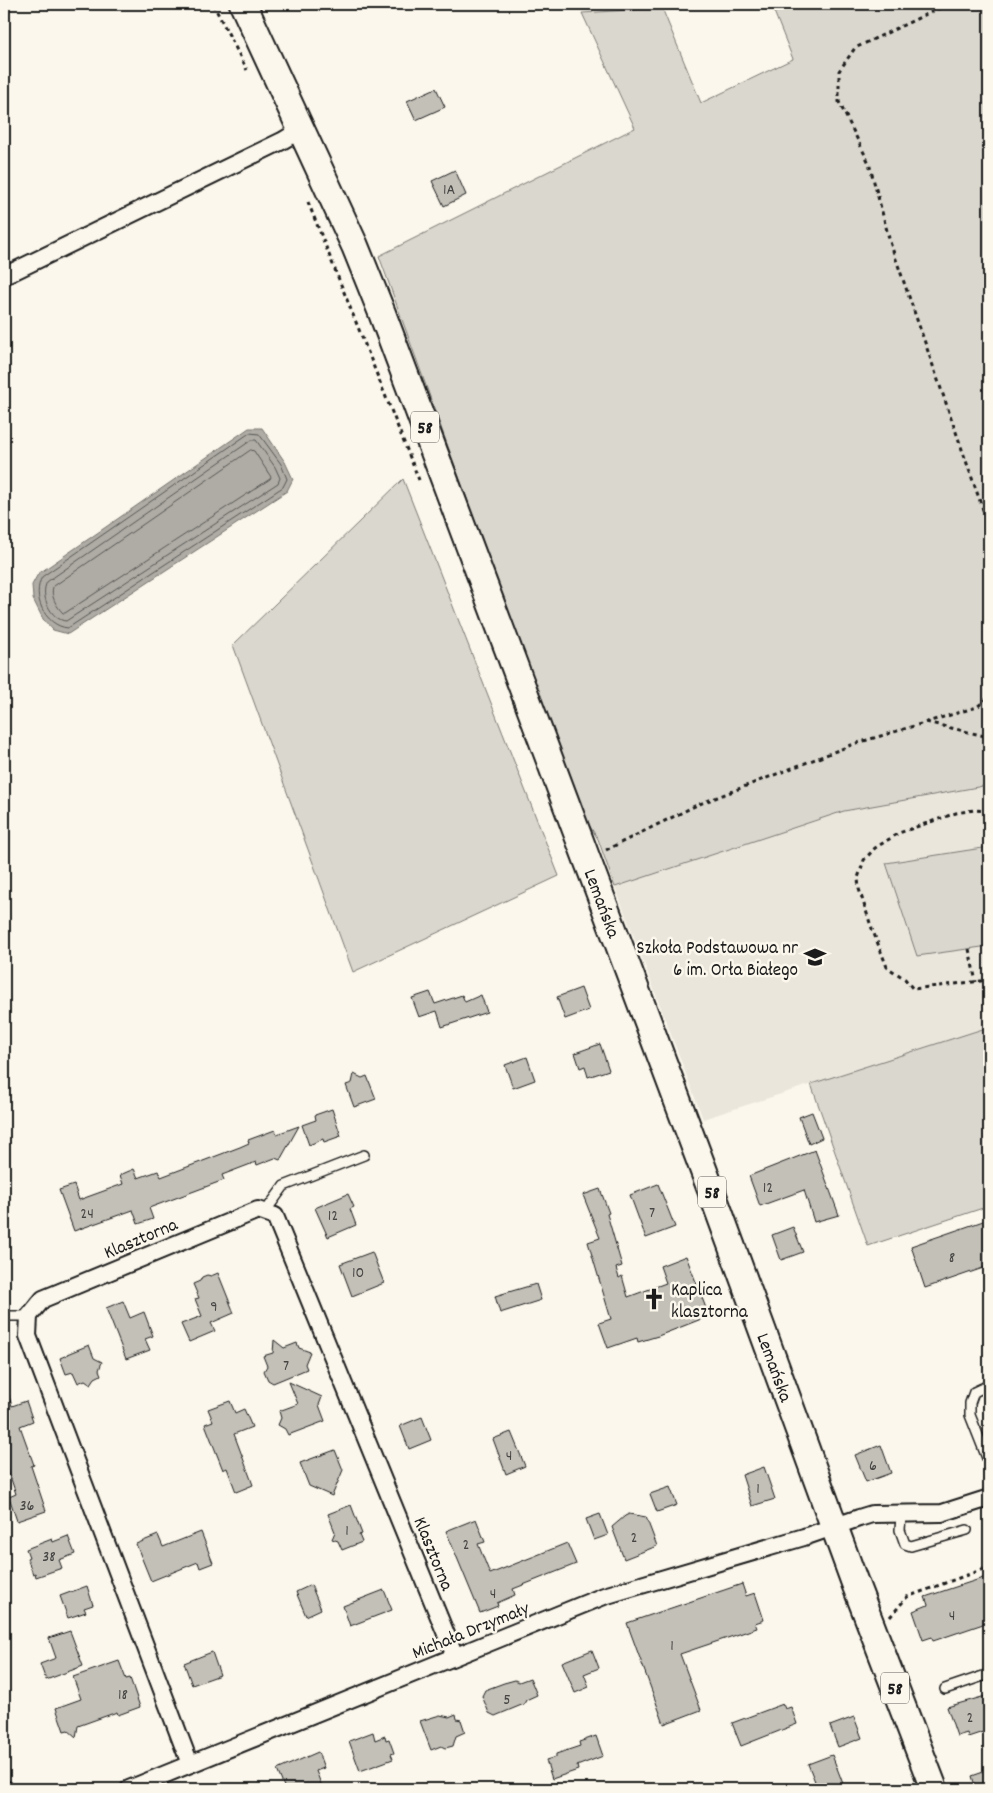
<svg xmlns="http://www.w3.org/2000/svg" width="993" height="1793" font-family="Dekko,sans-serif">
<rect width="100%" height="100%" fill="#fbf7ec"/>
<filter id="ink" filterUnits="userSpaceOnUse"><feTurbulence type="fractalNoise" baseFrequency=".02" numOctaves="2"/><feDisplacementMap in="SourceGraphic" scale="10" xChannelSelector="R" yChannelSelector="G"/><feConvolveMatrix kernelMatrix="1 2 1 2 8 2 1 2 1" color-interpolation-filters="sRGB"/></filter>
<g filter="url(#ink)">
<polygon fill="#eae6dc" points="989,785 989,1027 703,1119 615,887 844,811"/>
<g fill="#dad7ce" stroke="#7b7a75">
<polygon points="771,4 989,4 989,785 844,811 615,887 598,839 580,811 379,256 635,128 582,13 662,8 701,103 793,59"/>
<polygon points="403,479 559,876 353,972 233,645"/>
<polygon points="989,847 989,946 917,956 886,863"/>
<polygon points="989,1027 989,1206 868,1246 811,1084"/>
</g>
<polygon fill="#afaca5" stroke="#74726e" points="249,428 262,428 285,462 293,479 287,491 68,634 53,630 43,619 33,599 32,585 38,574"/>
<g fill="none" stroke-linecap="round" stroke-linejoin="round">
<g stroke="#575653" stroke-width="1">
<path d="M250,433L259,434L281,464L287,479L283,487L68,628C45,626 31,596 42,577Z"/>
<path d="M252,440H256L275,467L280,478L278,483L66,621C51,620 39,595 47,582Z"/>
<path d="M251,450L254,451L271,477L270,479L65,613H63C56,606 50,595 53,587Z"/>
</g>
</g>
<g fill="#c3c0b8" stroke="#1c1c1c">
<polygon points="436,88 445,107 416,120 407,101"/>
<polygon points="455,170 466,195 444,206 432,181"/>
<polygon points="581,988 589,1010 565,1019 557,997"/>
<polygon points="430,992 435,1004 462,995 465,1002 481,995 487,1012 442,1027 437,1011 419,1017 412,998"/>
<polygon points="600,1044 609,1070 588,1077 585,1066 580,1068 575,1053"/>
<polygon points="527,1057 535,1080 513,1088 505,1065"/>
<polygon points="354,1074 362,1078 367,1076 376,1099 354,1107 346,1085 352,1083"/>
<polygon points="332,1109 341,1136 324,1142 323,1139 309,1145 302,1125 316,1120 315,1115"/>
<polygon points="812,1112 822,1138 809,1144 799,1117"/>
<polygon points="299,1126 280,1160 275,1158 257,1165 256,1162 222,1175 224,1180 149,1208 153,1219 138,1224 133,1210 74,1231 59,1190 74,1185 79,1200 123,1184 120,1175 134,1169 138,1178 158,1171 161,1177 240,1147 249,1143 248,1140 275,1130 277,1134"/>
<polygon points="815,1150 839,1215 814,1222 804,1190 760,1206 749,1176"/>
<polygon points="658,1184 675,1227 646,1238 630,1195"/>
<polygon points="600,1189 609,1213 607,1214 622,1266 616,1268 619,1278 622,1276 628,1297 666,1283 660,1266 686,1256 709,1316 658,1336 638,1342 637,1338 608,1348 599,1323 611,1319 588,1242 600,1238 583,1195"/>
<polygon points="348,1194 354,1207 350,1209 356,1225 328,1237 315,1208"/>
<polygon points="989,1219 989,1266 925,1288 911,1246"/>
<polygon points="793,1227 803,1252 781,1260 772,1235"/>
<polygon points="372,1252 384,1283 352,1296 340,1264"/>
<polygon points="218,1273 234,1313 211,1323 215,1331 189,1342 181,1324 202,1316 195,1299 199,1298 193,1284 200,1281 202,1277 207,1275 211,1276"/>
<polygon points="536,1284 541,1300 500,1313 495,1296"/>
<polygon points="123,1301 130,1318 144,1312 153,1336 145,1339 150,1350 126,1359 106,1308"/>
<polygon points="274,1340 284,1348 297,1343 299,1348 310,1352 305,1364 307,1369 273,1383 268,1380 264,1371 267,1366 263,1356 273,1353"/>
<polygon points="89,1345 94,1358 102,1362 99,1370 101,1375 95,1378 91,1384 85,1380 78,1383 73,1372 66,1374 60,1358 67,1355 67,1354"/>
<polygon points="289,1382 322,1397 319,1405 325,1421 288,1435 285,1429 278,1425 281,1418 279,1411 298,1404"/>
<polygon points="6,1387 12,1406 26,1401 33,1421 20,1426 34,1465 31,1466 46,1511 17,1521 9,1497 16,1494 4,1458 4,1388"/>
<polygon points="230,1401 235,1413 244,1409 252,1427 234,1434 253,1485 236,1492 227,1468 223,1470 205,1424 213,1421 208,1409"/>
<polygon points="422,1417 431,1440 409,1449 400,1426"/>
<polygon points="511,1432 525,1466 506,1474 493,1439"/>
<polygon points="881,1445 891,1473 866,1482 855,1455"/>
<polygon points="335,1450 343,1470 332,1496 309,1486 300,1463"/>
<polygon points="764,1467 775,1499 752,1506 742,1475"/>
<polygon points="670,1487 677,1505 657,1512 650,1494"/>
<polygon points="351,1505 362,1534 359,1535 362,1542 342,1550 338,1541 332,1539 335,1532 328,1514"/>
<polygon points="600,1514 608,1535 594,1540 586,1519"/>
<polygon points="629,1514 646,1517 657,1546 624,1559 612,1527 625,1516"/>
<polygon points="476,1519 485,1542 478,1544 490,1574 567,1543 576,1564 513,1589 515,1595 497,1603 498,1606 480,1613 446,1531"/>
<polygon points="201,1532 213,1563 200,1568 198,1562 151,1581 136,1544 158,1535 163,1547"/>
<polygon points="68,1536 75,1554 59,1560 62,1568 36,1577 35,1573 33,1574 27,1558 29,1557 26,1549 52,1539 53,1542"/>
<polygon points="989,1576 989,1622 933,1641 932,1637 923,1640 913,1611 928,1605 925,1597"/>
<polygon points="742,1584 746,1596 755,1593 764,1620 755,1623 757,1628 680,1654 701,1710 664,1724 627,1623"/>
<polygon points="311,1585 321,1609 306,1616 296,1592"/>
<polygon points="87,1586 93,1605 84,1608 86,1612 68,1618 60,1596"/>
<polygon points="384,1590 392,1610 350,1626 343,1606"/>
<polygon points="70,1631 83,1666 46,1680 40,1664 56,1658 49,1638"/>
<polygon points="592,1650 599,1668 584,1674 589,1687 575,1693 562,1662"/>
<polygon points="212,1652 220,1675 192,1685 184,1663"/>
<polygon points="119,1661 126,1679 130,1678 140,1707 118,1715 117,1712 78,1726 76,1737 68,1730 64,1731 56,1708 81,1699 73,1677"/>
<polygon points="530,1678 537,1695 526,1700 524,1704 495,1716 489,1713 482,1696 485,1690 504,1683 515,1680 519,1682"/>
<polygon points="989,1695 989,1730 968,1737 967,1733 957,1736 947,1707"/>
<polygon points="783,1704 785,1709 791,1707 797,1724 741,1746 732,1723"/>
<polygon points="456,1714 457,1719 461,1720 465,1732 456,1736 453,1746 445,1748 441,1746 431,1750 420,1721 440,1715 449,1717"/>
<polygon points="854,1717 862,1738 838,1747 830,1726"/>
<polygon points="373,1732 375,1740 385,1736 386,1740 389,1739 394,1753 391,1754 393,1759 360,1771 349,1741"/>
<polygon points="596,1736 603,1756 577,1766 578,1770 552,1779 546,1760 556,1757 556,1754 580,1746 579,1742"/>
<polygon points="318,1752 324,1768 316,1771 323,1789 285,1789 277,1770"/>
<polygon points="832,1755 845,1789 818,1789 808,1764"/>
<polygon points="989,1770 989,1789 976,1789 972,1776"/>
</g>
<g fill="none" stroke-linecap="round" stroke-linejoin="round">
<g stroke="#1c1c1c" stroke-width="12">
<g id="service">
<polyline points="265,1212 284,1186 364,1155"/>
<polyline points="4,1316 29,1316"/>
<polyline points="989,1385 974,1392 970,1403 970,1415 989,1463"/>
<polyline points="901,1515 900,1530 905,1544 911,1546 967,1530"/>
<polyline points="945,1689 989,1674"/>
</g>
</g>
<g stroke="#1c1c1c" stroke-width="20">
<g id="minor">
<polyline points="4,276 282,141 302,129"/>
<polyline points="190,1764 28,1336 29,1316 43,1299 258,1210 275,1216 455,1656"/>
<polyline points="4,1789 5,1789"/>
<polyline points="129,1789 604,1596 804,1537 859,1518 872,1514 942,1513 989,1498"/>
</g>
</g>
<g stroke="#1c1c1c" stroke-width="30">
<g id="primary">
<path id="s1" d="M243,4L355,246L382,313L711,1190L856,1586L934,1789"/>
</g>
</g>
<g stroke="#1c1c1c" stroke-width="3" stroke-dasharray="4 4" stroke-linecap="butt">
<polyline points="213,4 247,70"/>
<polyline points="948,4 855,48 839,71 839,102 869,163 890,242 989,527"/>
<polyline points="308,202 419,480"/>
<polyline points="926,722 989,737"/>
<polyline points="989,811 974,810 956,813 899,833 875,848 864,860 858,878 859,889 871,926 887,967 905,979 913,989 989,980"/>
<polyline points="606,850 697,805 854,744 977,707 989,697"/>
<polyline points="969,949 976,982"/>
<polyline points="890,1617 907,1597 989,1567"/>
</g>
<use href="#service" stroke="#fbf7ec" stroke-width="9"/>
<use href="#minor" stroke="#fbf7ec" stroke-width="16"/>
<use href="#primary" stroke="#fbf7ec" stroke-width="26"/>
</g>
</g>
<defs>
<g id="school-bare" transform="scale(1.725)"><path d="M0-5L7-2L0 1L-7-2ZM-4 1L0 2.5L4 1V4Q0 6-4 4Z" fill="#1c1c1c" stroke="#fbf7ec" stroke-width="2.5" paint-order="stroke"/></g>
<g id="church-bare" transform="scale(1.725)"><path d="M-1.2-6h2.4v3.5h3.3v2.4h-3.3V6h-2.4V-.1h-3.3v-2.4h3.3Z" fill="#1c1c1c" stroke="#fbf7ec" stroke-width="2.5" paint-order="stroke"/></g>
</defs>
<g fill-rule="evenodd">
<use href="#school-bare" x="815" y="957"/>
<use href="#church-bare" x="654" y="1299"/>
</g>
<g text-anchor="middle" stroke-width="5" stroke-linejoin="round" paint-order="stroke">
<g font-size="16" fill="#464543">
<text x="449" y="194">1A</text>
<text x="768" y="1192">12</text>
<text x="652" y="1217">7</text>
<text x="87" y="1218">24</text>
<text x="333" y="1220">12</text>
<text x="952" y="1262">8</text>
<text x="358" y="1277">10</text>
<text x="214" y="1311">9</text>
<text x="286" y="1370">7</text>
<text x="509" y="1460">4</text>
<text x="873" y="1470">6</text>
<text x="758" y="1493">1</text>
<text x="27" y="1510">36</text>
<text x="347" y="1535">1</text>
<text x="634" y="1542">2</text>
<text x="466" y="1549">2</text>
<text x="49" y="1561">38</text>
<text x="493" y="1598">4</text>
<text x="952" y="1620">4</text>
<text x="672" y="1650">1</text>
<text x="123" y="1699">18</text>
<text x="507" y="1704">5</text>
<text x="970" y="1722">2</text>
</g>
<g fill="#fbf7ec" stroke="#5f5e5a" stroke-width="1">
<rect x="411" y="411.5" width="28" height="31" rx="4"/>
<rect x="698" y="1176.5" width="28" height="31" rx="4"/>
<rect x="881" y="1672.5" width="28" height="31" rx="4"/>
</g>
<g font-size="18" font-weight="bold" fill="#1c1c1c">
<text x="425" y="433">58</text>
<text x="712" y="1198">58</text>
<text x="895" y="1694">58</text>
</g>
<g font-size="19" fill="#1c1c1c" stroke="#fbf7ec">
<text dy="7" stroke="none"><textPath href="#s1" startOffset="969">Lemańska</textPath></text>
<text transform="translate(140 1237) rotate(-23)" y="7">Klasztorna</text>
<text dy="7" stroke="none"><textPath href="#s1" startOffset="1464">Lemańska</textPath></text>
<text transform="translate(435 1553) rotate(68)" y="7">Klasztorna</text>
<text transform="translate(470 1629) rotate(-22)" y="7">Michała Drzymały</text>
</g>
<g font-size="19" fill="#1c1c1c" stroke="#fbf7ec" text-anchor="end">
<text x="798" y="953">Szkoła Podstawowa nr<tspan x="798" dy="22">6 im. Orła Białego</tspan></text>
<text x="671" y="1295" text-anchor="start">Kaplica<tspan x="671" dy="22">klasztorna</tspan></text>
</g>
</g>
<rect width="993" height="1793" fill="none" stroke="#fbf7ec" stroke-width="20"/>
<rect x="10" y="10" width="973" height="1773" fill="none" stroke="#1c1c1c" stroke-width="2" filter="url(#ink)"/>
</svg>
